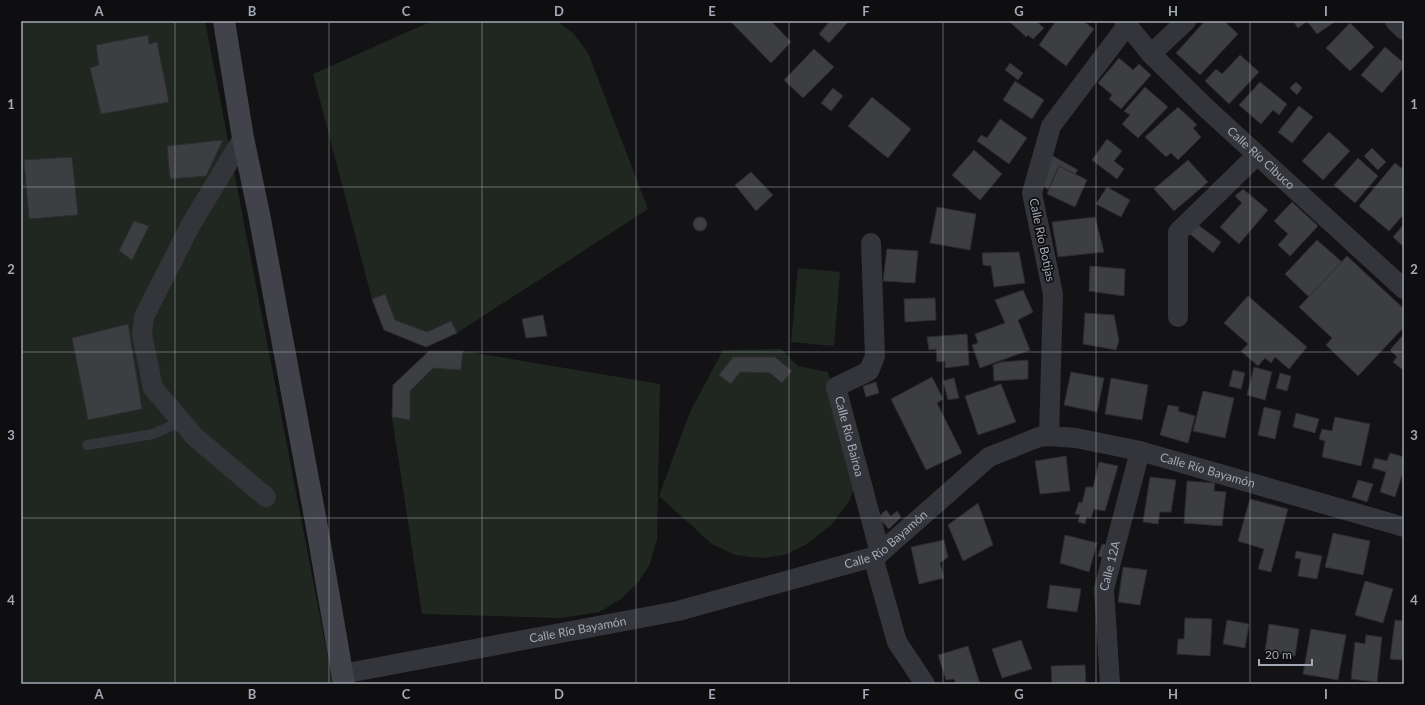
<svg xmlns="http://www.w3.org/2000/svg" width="1425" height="705" font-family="Lato,sans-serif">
<rect width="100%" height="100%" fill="#131315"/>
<g fill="#1f2720">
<polygon points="21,21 205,21 333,684 21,684"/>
<polygon points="432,21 556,21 573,33 588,53 648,209 457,333 426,347 384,330 372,299 313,74"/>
<polygon points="798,268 840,272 834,346 791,342"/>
<polygon points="781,349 798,366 828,372 858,480 848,503 832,524 807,544 785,555 761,558 735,555 712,544 659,496 690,412 723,350"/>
<polygon points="429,351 463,351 660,384 657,539 650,564 637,584 621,599 599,612 561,618 422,614 392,417 393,385"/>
</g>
<g fill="#3d3e42" stroke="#2d2d31">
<polygon points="730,21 771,21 791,42 771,63"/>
<polygon points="830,21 848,22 829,43 819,34"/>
<polygon points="1009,21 1038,21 1037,22 1044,28 1033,39 1028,35 1026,37"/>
<polygon points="1056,21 1083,21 1094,29 1066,66 1039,45"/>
<polygon points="1205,21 1224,21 1238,34 1200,75 1176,53"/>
<polygon points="1293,21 1307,21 1298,28"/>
<polygon points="1307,21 1336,21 1317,34"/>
<polygon points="1350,23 1374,47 1350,71 1326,48"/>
<polygon points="148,35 149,44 157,42 169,102 101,114 90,68 99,65 96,45"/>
<polygon points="1385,47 1404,63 1404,67 1382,93 1361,75"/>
<polygon points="814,49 834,67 803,98 784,80"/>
<polygon points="1240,55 1259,72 1229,104 1205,81 1216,69 1222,74"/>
<polygon points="1119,58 1133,70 1139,64 1151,75 1121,109 1109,99 1112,95 1098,83"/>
<polygon points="1010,63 1023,73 1018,80 1005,70"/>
<polygon points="1015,81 1044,100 1032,119 1003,100"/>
<polygon points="1260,82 1287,104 1279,115 1273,110 1261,124 1239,105"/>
<polygon points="1296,82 1302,88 1297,95 1290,88"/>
<polygon points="1145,87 1168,107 1138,138 1122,124 1130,115 1124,111"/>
<polygon points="833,88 843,96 831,111 821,103"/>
<polygon points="872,97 911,129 888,158 848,126"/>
<polygon points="1299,106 1313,117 1292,143 1278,132"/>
<polygon points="1178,107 1197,125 1193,128 1201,137 1178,160 1171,153 1166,157 1145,137"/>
<polygon points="1000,119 1027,138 1009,164 977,141 981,135 987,138"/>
<polygon points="1329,132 1350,151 1323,180 1302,161"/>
<polygon points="1107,139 1122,151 1114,161 1124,169 1117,179 1092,160"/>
<polygon points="223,140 206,176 170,179 167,146"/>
<polygon points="1372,148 1386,162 1378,170 1364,156"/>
<polygon points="974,150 1002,174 980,200 952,175"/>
<polygon points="1051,155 1078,170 1075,174 1059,166 1048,190 1042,183"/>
<polygon points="72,157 78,215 29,219 24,160"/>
<polygon points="1358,158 1378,176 1355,203 1334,185"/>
<polygon points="1188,160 1208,182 1174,211 1154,189"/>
<polygon points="1395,163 1404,170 1404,214 1389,231 1359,206"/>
<polygon points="1059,166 1087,180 1075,207 1047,194"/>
<polygon points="751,172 773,195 756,211 735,185"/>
<polygon points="1107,187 1130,200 1121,217 1096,204"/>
<polygon points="1243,189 1268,210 1239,244 1220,227 1242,203 1235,196"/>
<polygon points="1292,202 1318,226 1290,256 1278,245 1288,234 1274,221"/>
<polygon points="937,207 976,214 970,250 930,243"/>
<circle cx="700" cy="224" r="7"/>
<polygon points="1095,217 1104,252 1058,257 1052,222"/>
<polygon points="134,221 149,226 132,260 119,251"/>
<polygon points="1404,224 1404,247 1393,237"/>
<polygon points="1198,225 1221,242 1213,253 1190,234"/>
<polygon points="1317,240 1342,262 1309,297 1285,274"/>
<polygon points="887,249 918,251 915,283 883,281"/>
<polygon points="1019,252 1025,283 994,287 991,266 983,265 982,253"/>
<polygon points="1347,256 1404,309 1404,327 1358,376 1326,345 1332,338 1299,307"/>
<polygon points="1090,266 1125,269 1124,296 1089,291"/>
<polygon points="1023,290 1033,312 1018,320 1030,350 980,368 972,345 978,343 975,334 1005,323 995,300"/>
<polygon points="385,294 395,320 427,332 451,321 457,333 426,347 384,330 372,299"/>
<polygon points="1248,296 1307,347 1289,369 1275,357 1271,363 1265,358 1258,366 1241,351 1248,344 1224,323"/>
<polygon points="935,298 936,320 905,322 904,299"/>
<polygon points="1085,313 1114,315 1119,341 1116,350 1083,344"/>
<polygon points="543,315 547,336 526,338 522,319"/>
<polygon points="128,324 142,409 88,420 72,338"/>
<polygon points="967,334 969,365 945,368 945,361 937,362 936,349 929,350 927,337"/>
<polygon points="1404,334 1404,371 1393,362 1397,357 1390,350"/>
<polygon points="429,351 463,351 461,370 433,368 410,391 410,420 392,417 393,385"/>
<polygon points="733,357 775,357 792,371 782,383 770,373 740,372 731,384 719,375"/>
<polygon points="1028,360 1028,379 994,381 993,365 1001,362"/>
<polygon points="1254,367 1272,372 1265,400 1247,395"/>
<polygon points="1233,370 1245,373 1241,389 1229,386"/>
<polygon points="1071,372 1104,378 1097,412 1064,405"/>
<polygon points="1280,373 1291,376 1287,391 1276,388"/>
<polygon points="932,377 943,399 937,403 962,453 926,470 891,399"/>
<polygon points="954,378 959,398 948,400 943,381"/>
<polygon points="1111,378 1148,385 1142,420 1105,414"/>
<polygon points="876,382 879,393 866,397 863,386"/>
<polygon points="1001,384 1016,422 978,435 965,396"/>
<polygon points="1203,391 1234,398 1225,438 1193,431"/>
<polygon points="1168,405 1179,407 1178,411 1195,416 1188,443 1160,435"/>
<polygon points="1264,407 1281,411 1275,439 1258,435"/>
<polygon points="1296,413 1319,419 1315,433 1293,427"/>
<polygon points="1335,417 1370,424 1361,466 1322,457 1325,441 1319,439 1322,429 1332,431"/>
<polygon points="1390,453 1404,457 1404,476 1402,475 1395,497 1380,492 1386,472 1372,468 1375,458 1387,461"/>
<polygon points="1066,456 1070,491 1040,494 1035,461"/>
<polygon points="1099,462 1118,466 1105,511 1094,509 1091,518 1087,517 1085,524 1078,522 1080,515 1075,514 1079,502 1082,503 1086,487 1093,487"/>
<polygon points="1150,477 1176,480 1171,512 1160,512 1158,524 1143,522"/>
<polygon points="1358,480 1373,484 1367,502 1352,497"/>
<polygon points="1187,481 1215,483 1214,491 1226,492 1222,526 1184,523"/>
<polygon points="1250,499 1288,509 1271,572 1258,569 1264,549 1238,541"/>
<polygon points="978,503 993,545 963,561 948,525"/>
<polygon points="886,510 891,516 897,511 901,517 889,529 878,517"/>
<polygon points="1333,533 1370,541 1363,575 1325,567"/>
<polygon points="1065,535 1097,543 1089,572 1060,563"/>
<polygon points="944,540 948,557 940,563 944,578 919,584 911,547"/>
<polygon points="1102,544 1106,545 1104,558 1098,556"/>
<polygon points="1296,551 1322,556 1317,579 1298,576 1301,559 1295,558"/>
<polygon points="1123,567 1147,570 1140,605 1118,602"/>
<polygon points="1365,581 1393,589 1383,623 1355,615"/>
<polygon points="1050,585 1081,589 1077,612 1047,608"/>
<polygon points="1185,618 1212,619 1210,656 1177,654 1178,639 1184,639"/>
<polygon points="1227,620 1249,624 1245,648 1223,644"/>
<polygon points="1395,620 1404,621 1404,660 1390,659"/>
<polygon points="1269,624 1299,629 1295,656 1265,651"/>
<polygon points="1311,629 1346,635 1338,680 1303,674"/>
<polygon points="1366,635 1382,637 1377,682 1351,679 1355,642 1365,644"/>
<polygon points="1021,640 1032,669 1002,678 992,649"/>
<polygon points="968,646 980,684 956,684 954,679 946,680 938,655"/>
<polygon points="1085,665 1086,684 1052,684 1051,666"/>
</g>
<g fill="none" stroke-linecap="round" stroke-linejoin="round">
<polyline stroke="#34353a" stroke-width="10" points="87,445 153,434 182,421"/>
<g stroke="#34353a" stroke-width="20">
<path id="s1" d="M1124,21L1151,54L1206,108L1404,289"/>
<polyline points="1395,21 1404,30"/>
<polyline points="1151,54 1186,21"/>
<polyline points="243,138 190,226 144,317 142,334 153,388 195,437 266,497"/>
<path id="s2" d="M871,243L875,356L869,371L836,387L880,553"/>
<polyline points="1178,317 1178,232 1257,155"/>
<polyline points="1049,436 1053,294 1032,193 1051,126 1128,24"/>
<polyline points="873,557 897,642 925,684"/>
<path id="s3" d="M342,674L678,611L873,557L880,553L989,457L1039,437L1049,436L1076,438L1140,451L1404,527"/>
<path id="s4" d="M1110,684L1104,589L1140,451"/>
</g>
<polyline stroke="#42434a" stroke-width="22" points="224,21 243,138 259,214 318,533 344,684"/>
</g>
<path fill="none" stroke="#a4a9b5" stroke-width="1" stroke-opacity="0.55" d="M175,21V684M329,21V684M482,21V684M636,21V684M789,21V684M943,21V684M1096,21V684M1250,21V684M21,187H1404M21,352H1404M21,518H1404"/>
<g text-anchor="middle" stroke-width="3.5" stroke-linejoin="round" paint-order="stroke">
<g font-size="12" fill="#a4a9b5" stroke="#0e0e10">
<text dy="4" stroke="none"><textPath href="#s1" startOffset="194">Calle Río Cibuco</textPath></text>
<text transform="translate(1042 240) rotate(78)" y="4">Calle Río Botijas</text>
<text dy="4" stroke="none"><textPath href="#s2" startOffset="217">Calle Río Bairoa</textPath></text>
<text dy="4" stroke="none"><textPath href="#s3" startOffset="924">Calle Río Bayamón</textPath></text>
<text dy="4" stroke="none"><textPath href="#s3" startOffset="564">Calle Río Bayamón</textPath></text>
<text dy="4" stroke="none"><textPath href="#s4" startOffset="119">Calle 12A</textPath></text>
<text dy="4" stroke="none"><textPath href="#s3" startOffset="240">Calle Río Bayamón</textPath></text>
</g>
</g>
<rect width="1425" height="705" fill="none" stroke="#0e0e10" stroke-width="44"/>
<path d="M1259 659v6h53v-6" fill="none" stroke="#a4a9b5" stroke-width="2"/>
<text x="1265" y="659" font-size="12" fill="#a4a9b5" stroke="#0e0e10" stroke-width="3" paint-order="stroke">20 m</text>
<rect x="22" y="22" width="1381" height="661" fill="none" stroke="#a4a9b5" stroke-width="1.5"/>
<g font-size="13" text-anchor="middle" font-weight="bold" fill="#a4a9b5">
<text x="99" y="16">A</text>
<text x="252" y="16">B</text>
<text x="406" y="16">C</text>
<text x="559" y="16">D</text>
<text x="712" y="16">E</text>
<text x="866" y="16">F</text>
<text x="1019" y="16">G</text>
<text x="1173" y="16">H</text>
<text x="1326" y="16">I</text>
<text x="11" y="109">1</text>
<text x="1414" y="109">1</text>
<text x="11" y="274">2</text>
<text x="1414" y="274">2</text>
<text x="11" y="440">3</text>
<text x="1414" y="440">3</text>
<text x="11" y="605">4</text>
<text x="1414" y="605">4</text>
<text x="99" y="699">A</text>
<text x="252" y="699">B</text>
<text x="406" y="699">C</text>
<text x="559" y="699">D</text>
<text x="712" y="699">E</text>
<text x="866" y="699">F</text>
<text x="1019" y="699">G</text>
<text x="1173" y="699">H</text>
<text x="1326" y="699">I</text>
</g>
</svg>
